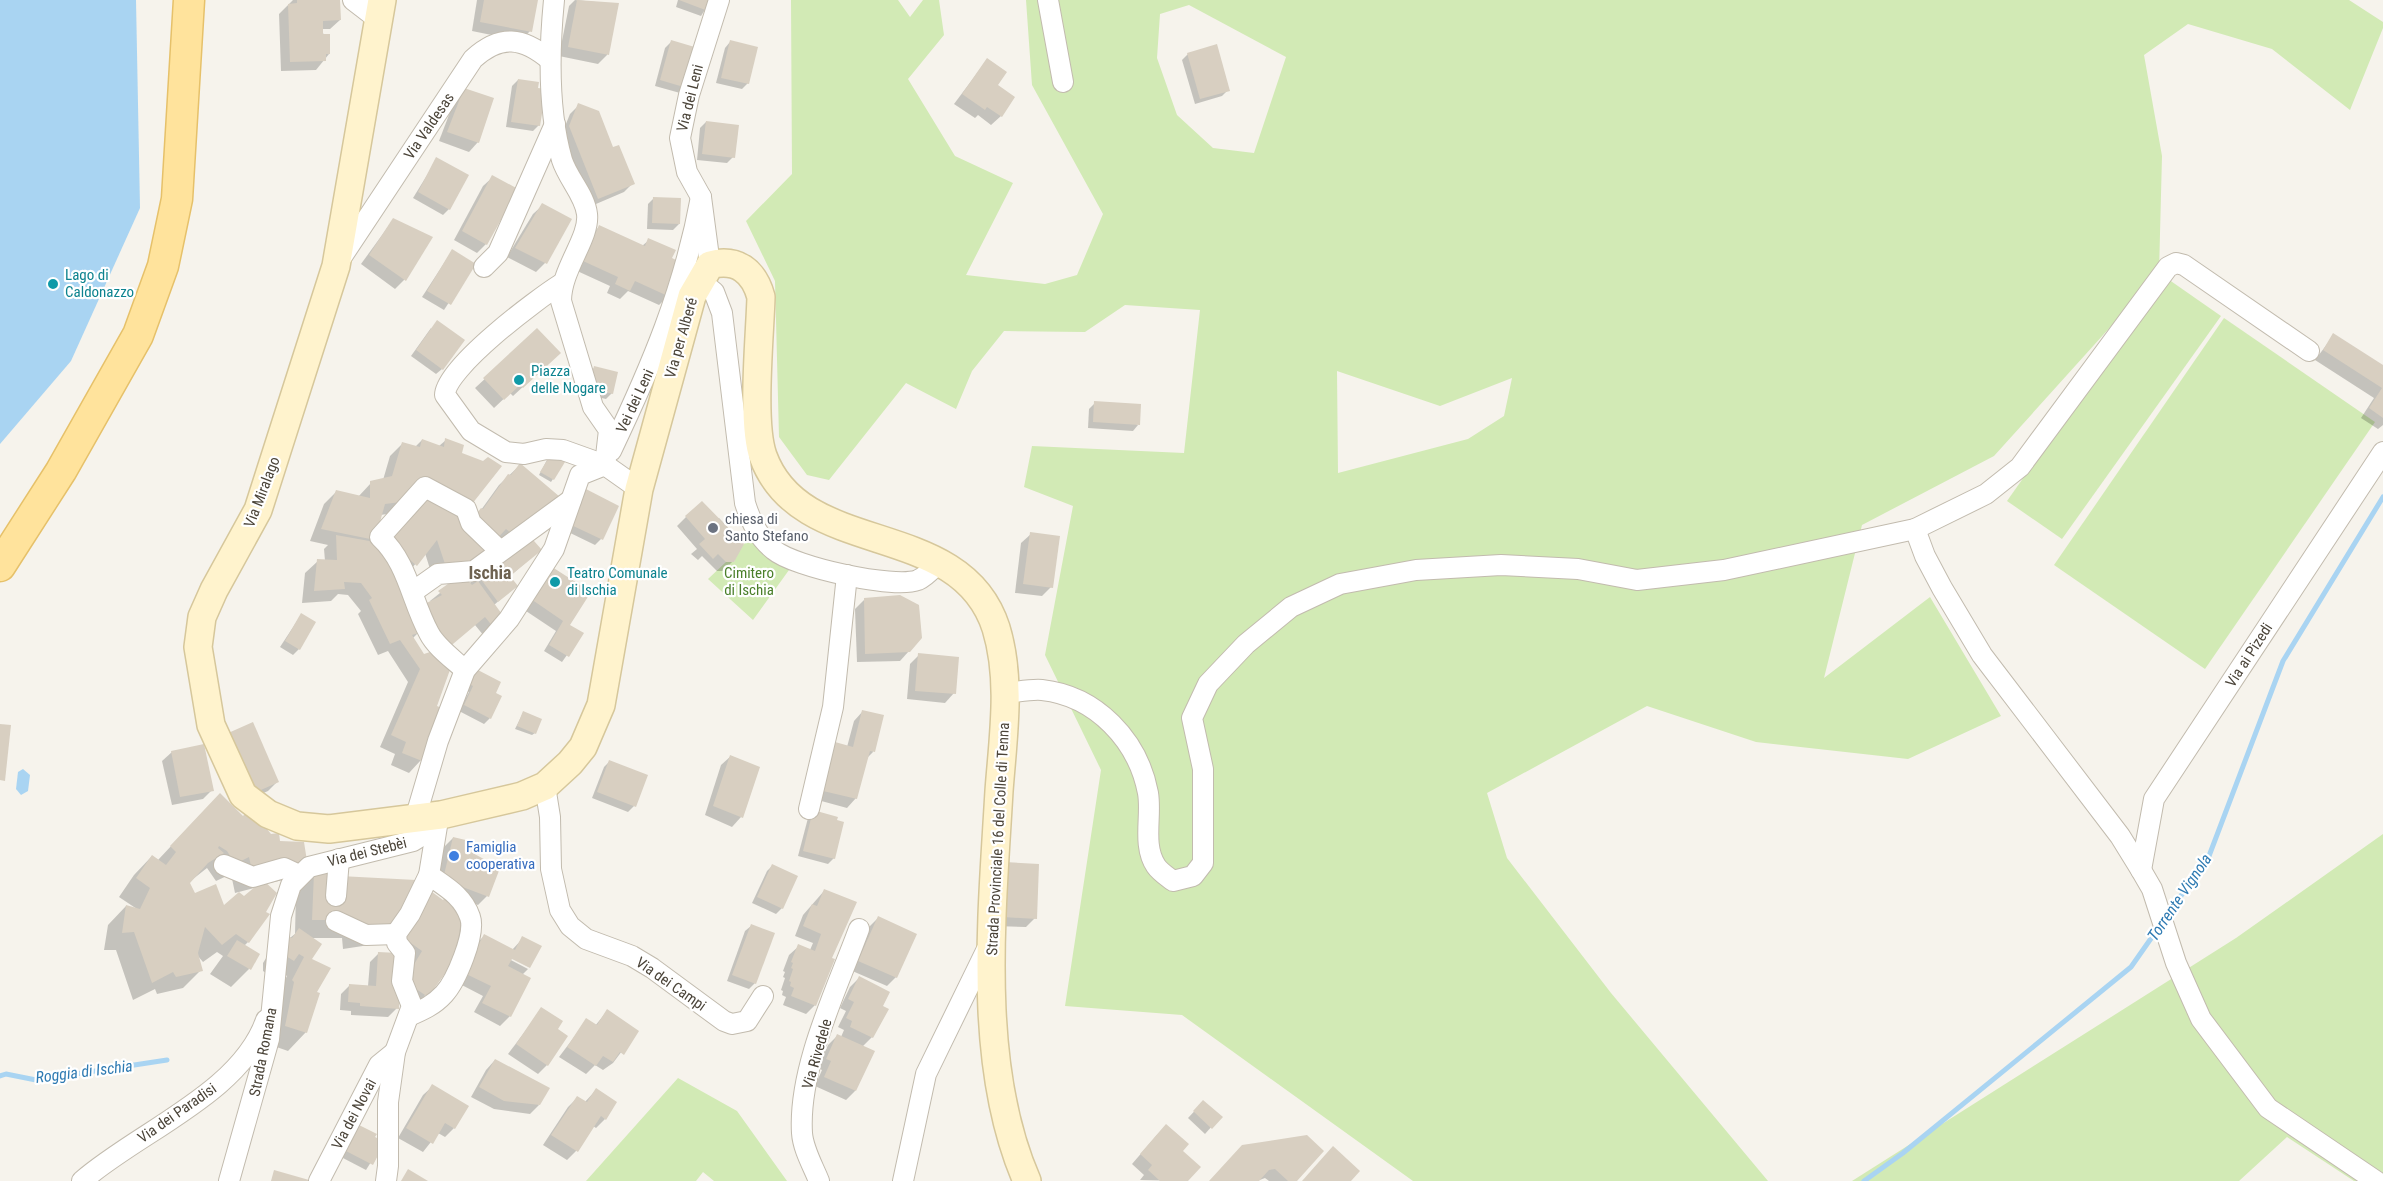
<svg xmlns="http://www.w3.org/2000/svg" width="2383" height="1181" font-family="'Roboto Condensed',sans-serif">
<rect width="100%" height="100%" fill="#f6f3ec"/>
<g fill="#d2eab5" fill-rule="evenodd">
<path d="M791,0H898L910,17L923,0H939L944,35L908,79L955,156L1013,183L966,275L1045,284L1077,275L1103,214L1032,85L1026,0H2349L2383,22V28L2350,110L2272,49L2188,24L2144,55L2162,156L2159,273L1994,456L1862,525L1824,678L1930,597L2001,716L1908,759L1756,742L1647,706L1487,793L1507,858L1611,993L1768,1181H1413L1182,1015L1065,1006L1101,770L1045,655L1073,506L1024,487L1032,446L1184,453L1200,310L1125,305L1085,332L1004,331L972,371L956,409L906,383L829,480L807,475L779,437L775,281L746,221L792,174ZM1189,5L1286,57L1254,153L1213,148L1177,115L1157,58L1160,14ZM1337,371L1440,406L1512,378L1504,416L1468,439L1338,473Z"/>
<polygon points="2165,277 2221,316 2062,539 2007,501"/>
<polygon points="2224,318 2375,422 2205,669 2054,565"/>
<polygon points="751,537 789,570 753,620 708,579 726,562 734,562 738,550"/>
<polygon points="2383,834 2383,1181 2354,1181 2287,1137 2239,1181 1852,1181 2236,938"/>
<polygon points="678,1078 737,1111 787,1181 714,1181 703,1172 696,1181 586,1181"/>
</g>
<g fill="#a9d4f2">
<polygon points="0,0 136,0 140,208 71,361 0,444"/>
<polygon points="23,769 30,775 28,791 21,795 16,789 18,772"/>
</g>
<g fill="#0003" fill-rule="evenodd">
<polygon points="293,0 339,0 340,20 330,29 322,29 329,54 316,70 281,71 279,14"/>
<polygon points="477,0 536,0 530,31 521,41 472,31"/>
<polygon points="575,0 617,4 607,55 598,64 559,56 569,6"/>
<polygon points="678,0 711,0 701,16 676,7"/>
<polygon points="671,42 697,49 680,93 655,86 665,48"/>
<polygon points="730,42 748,83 742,89 716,83 725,48"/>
<polygon points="1188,54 1228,90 1222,96 1195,104 1182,60"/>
<polygon points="987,60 996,86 1001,116 991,125 978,115 975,118 954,104"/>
<polygon points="518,80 539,125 533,131 506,127 512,86"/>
<polygon points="465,90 478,142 469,152 439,141 455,99"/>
<polygon points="579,105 612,149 633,183 624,192 589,207 561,136 570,114"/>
<polygon points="706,122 733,157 727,163 697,160 700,128"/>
<polygon points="437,159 449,209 443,215 413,198"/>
<polygon points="493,177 486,244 477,253 454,240 483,186"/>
<polygon points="654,198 679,224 673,230 647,229 648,204"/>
<polygon points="543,205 570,220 545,263 536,272 507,257 533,214"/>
<polygon points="393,220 431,238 404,280 395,289 361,264"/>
<polygon points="599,227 642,246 649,240 670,259 668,296 659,305 628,291 620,299 607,293 610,286 575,270 590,236"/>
<polygon points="452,251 474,264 444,310 422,297"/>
<polygon points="431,328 442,369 436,374 411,356"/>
<polygon points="537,331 550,362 513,396 510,393 494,408 475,388"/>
<polygon points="2334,335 2383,367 2383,425 2378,429 2361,418 2374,398 2315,360"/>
<polygon points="595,367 612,393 606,399 584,394 589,373"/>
<polygon points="1095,403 1138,425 1133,431 1088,428 1089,409"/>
<path d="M422,440L439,446L446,440L460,454L471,503L467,520L481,510L499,485L520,465L558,497L461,575L469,584L478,575L540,550L509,577L516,586L494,605L502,617L484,636L475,625L430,601L460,577L434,582L425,553L404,577L445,649L435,706L421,760L409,773L391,765L395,754L380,747L408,682L388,651L378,655L358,614L361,611L348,595L338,594L331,601L302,603L305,573L318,561H325L324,549L328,545L310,541L324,504L336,492L358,497L371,483L383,480L390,456L402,444L415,447ZM395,513L378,544L370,542L380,515ZM420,631L438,651L423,656L412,639Z"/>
<polygon points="548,458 553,479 551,482 539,475"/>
<polygon points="617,506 601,539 595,545 562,529"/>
<polygon points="686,517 719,518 743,544 733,561 723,571 717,571 702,556 698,560 691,554 697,549 677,526"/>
<polygon points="1031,534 1051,587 1042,596 1015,593 1021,543"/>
<polygon points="540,576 567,625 582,634 562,662 544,651 556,631 520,607"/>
<polygon points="864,600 909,651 900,661 857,662 855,609"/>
<polygon points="301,615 299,649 293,655 280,647"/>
<polygon points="919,655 954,693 945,703 907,699 910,664"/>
<polygon points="470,677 494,693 490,718 484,724 459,711 469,692 464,690"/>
<polygon points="863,711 873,752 866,759 856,798 847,808 814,799 826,753 835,744 847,747 854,721"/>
<polygon points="523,713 535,733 532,735 515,729"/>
<polygon points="227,735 277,782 268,791 243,802"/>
<polygon points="172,752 212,790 203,799 172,805 162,761"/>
<polygon points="731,756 759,768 741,817 732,827 705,815 721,765"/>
<polygon points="610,761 646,776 634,806 628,812 592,798 604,767"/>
<polygon points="814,812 834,858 828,864 798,856 808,818"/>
<path d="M202,813L243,818L305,861L287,879L270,883L269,879L260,880L248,942L244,946L249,969L231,987L210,974L223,956L217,952L203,962L197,955L201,970L183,988L157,994L155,989L133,1000L116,950H104L108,925L126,906L137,909L119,897L134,875L152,856L158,860ZM207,868L216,881L231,874L235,893L258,887L244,898L224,908L194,895L188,883Z"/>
<polygon points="453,838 470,853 487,896 478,905 451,895 436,884 444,847"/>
<polygon points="773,865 782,908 776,914 752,903 767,871"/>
<polygon points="997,873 1035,918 1026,927 994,926"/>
<polygon points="314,874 341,877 376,944 343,949 342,938 310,938 306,1032 288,1051 268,1044 275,999 287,976 281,972 275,979 263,971 263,963 268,955 295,934 296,892"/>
<polygon points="824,891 830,959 815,1005 806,1014 783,1005 786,997 782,995 783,991 781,990 785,978 783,977 785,972 783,971 789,955 799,946 810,950 813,943 795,936 803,915"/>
<polygon points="419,900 450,965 417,1005 398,992 397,1008 388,1017 351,1015 351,1011 340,1010 341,994 350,985 368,986 370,962 379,953 414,961 390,944"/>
<polygon points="878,918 896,977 887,986 850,970 869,927"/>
<polygon points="751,926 755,983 749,989 727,981 745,931"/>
<polygon points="484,936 512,950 523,938 529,967 506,954 505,957 528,969 522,975 529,978 510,1016 500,1026 474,1012 483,996 456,982 475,945"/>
<polygon points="859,978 881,1007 872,1037 862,1047 873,1052 855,1091 846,1100 815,1086 822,1070 818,1068 828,1045 837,1036 841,1037 844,1030 838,1027 846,1011 840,1008 850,987"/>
<polygon points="542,1009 555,1029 547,1065 538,1074 508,1054"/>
<polygon points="607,1011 637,1031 613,1063 603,1070 595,1065 586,1074 559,1057 587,1020 595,1026"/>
<polygon points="495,1060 539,1105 530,1114 494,1109 471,1097 486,1070"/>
<polygon points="433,1086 454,1128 445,1137 438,1133 423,1152 398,1138 423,1095"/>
<polygon points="596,1090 605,1119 596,1128 593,1126 576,1151 567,1160 543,1145 568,1107 577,1098 584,1103"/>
<polygon points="1203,1102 1220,1117 1205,1134 1188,1118"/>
<polygon points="359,1127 383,1143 366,1170 341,1157"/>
<polygon points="1157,1135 1186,1181 1140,1180 1144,1175 1132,1164"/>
<polygon points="1243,1146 1295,1181 1269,1181 1265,1178 1257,1181 1210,1181"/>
</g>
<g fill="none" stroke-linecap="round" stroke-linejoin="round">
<g stroke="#a9d4f2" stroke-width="5">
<polyline points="2166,917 2209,856 2283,661 2383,497"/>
<polyline points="0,1076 6,1074 36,1080 167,1060"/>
<polyline points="1864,1181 1903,1153 2131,967 2159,927"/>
</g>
</g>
<g fill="#d8cfc1">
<polygon points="297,0 340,0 341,20 323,21 323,34 330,34 330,54 326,54 326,61 290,62 288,4 297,3"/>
<polygon points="484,0 538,0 532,32 480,22"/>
<polygon points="577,0 619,3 609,55 568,47"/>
<polygon points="679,0 712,0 708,11"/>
<polygon points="671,40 698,48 687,88 660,80"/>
<polygon points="730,40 758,47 749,84 721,78"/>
<polygon points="1217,44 1230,91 1200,99 1187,53"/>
<polygon points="987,58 1007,72 998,85 1015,97 1002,117 987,107 985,110 962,94"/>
<polygon points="518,79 539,82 538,88 546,89 540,126 511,122"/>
<polygon points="464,88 494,98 479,143 447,132"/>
<polygon points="578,103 599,111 613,147 619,145 635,184 598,199 569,126"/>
<polygon points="706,121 739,125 735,158 702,154"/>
<polygon points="436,157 469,175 450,210 418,192"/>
<polygon points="492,175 518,189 487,245 462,231"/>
<polygon points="653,197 681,198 680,224 652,223"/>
<polygon points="542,203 572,219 547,264 515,248"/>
<polygon points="393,218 433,237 406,281 369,255"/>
<polygon points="599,225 645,246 648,238 676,250 672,258 684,264 670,297 635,281 630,291 615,284 618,277 583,261"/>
<polygon points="452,249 476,264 451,305 427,291"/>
<polygon points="437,320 465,340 443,370 416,350"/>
<polygon points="537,328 561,353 523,388 520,385 504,400 483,378"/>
<polygon points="2333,333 2383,365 2383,418 2369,408 2382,388 2323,350"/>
<polygon points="594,366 618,372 613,394 589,388"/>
<polygon points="1094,401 1141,404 1140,425 1093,422"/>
<polygon points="445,438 464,445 462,453 483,461 488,457 502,466 472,504 408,490 409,501 385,504 375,540 321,529 336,490 370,498 370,481 392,476 402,442 420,447 422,439 444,447"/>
<polygon points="551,454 565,462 554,480 540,472"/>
<polygon points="520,463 560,497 512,534 506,529 494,542 471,521 481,508 483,509 508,474 511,475"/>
<polygon points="584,488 619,506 603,540 567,523"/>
<polygon points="425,489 468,523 491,556 447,570 437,540 417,566 383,537"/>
<polygon points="702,501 744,544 734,562 726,562 718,554 713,559 699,544 705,539 685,516"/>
<polygon points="1030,532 1060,536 1053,588 1023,584"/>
<polygon points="527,533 542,550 510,576 518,586 498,602 477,574"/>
<polygon points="336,535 386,544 422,632 412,635 424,654 439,649 451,667 437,706 444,709 422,761 402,753 406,742 391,735 420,669 400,640 390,644 369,600 372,598 361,583 344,582 345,589 314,591 317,559 337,560"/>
<polygon points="549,565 591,592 570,625 584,633 569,657 549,645 563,621 528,597"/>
<polygon points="462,574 472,585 478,581 504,617 494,628 485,617 447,649 419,607 442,595 438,591"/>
<polygon points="900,595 919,605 922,638 910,652 865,654 864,598"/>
<polygon points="301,613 316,622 300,650 285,641"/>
<polygon points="918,653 959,657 956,694 915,691"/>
<polygon points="476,669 501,682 496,693 502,696 491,719 464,705 473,686 469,684"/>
<polygon points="862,710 884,715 875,752 870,751 857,799 823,791 835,742 853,747"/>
<polygon points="523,711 542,719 536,734 517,726"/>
<polygon points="253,722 279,782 252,794 226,734"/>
<polygon points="0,724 11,725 5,781 0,780"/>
<polygon points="204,744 214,791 180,797 171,751"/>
<polygon points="730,755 760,767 743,818 713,806"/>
<polygon points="609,760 648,775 636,807 597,792"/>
<polygon points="220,793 243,816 250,808 271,834 279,833 280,841 304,842 307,861 253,875 249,857 235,864 227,851 219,846 218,848 224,853 208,863 190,883 195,893 216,884 224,905 239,892 244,896 263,880 277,893 266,912 270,914 249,943 236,934 222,945 205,927 198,953 203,971 176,977 173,972 152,983 134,932 122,933 126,905 140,909 150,888 136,878 152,855 166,865 176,852 170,846"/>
<polygon points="813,810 838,817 837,820 844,822 835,859 803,851"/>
<polygon points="453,837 474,842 471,852 500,868 489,897 460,886 444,875"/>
<polygon points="1005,862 1039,864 1037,919 1003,917"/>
<polygon points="772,864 798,876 783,909 757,897"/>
<polygon points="336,871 340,876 416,880 409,914 396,926 360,931 360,920 312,920 314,873"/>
<polygon points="428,889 443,900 445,898 469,922 450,963 452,964 428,997 404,981 422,951 398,934"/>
<polygon points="824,889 857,902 832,958 835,959 816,1006 791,996 794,988 790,986 791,982 789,981 793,969 791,968 793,963 791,962 798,944 815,951 821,934 803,926 812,904 817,906"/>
<polygon points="878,916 917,934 897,978 858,961"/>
<polygon points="751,924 775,933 756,984 732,975"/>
<polygon points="299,928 322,944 312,959 331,968 317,992 320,993 307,1033 285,1026 294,982 292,980 304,957 299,954 294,961 281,953 286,935 292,938"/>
<polygon points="484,934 515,950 522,936 542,946 530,968 512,959 508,966 531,978 511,1017 482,1003 491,986 464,973"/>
<polygon points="237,940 260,954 251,970 227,956"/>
<polygon points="378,952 398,953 401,961 399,1009 360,1006 360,1003 348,1002 349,984 376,986"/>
<polygon points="859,976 890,992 883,1006 889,1009 873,1038 850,1027 852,1021 846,1018 854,1002 848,999"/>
<polygon points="541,1007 563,1021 558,1029 568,1036 548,1066 516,1044"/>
<polygon points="607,1009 639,1031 624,1055 620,1052 613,1062 603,1056 596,1066 567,1047 586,1018 597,1025"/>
<polygon points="837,1034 875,1051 856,1091 824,1077 831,1061 826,1059"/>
<polygon points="495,1059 550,1088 540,1105 504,1101 479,1087"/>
<polygon points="432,1084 469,1106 455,1129 445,1123 433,1144 406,1128"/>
<polygon points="596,1088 617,1102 606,1120 601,1116 578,1152 551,1135 577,1096 587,1102"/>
<polygon points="1203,1100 1223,1117 1212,1129 1193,1111"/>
<polygon points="1166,1124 1189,1144 1183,1151 1201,1167 1188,1181 1160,1181 1148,1170 1152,1165 1140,1154"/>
<polygon points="359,1125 377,1134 375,1137 385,1142 373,1165 346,1151"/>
<polygon points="1307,1135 1324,1151 1297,1181 1288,1181 1275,1169 1269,1170 1259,1181 1209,1181 1242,1145"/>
<polygon points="1333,1146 1360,1171 1351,1181 1302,1181"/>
<polygon points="408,1169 428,1181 401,1181"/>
<polygon points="274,1170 309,1180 309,1181 271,1181"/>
</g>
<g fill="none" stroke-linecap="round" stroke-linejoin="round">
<g stroke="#c2bbae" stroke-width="22">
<g id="street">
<polyline points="353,0 379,20"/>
<path d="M554,0C549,51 548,111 562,160C568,179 585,195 587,214C590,238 561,269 561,301L593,407L609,430L605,465"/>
<polyline points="1048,0 1063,82"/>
<path d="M341,258L473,59C500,34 523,37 550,60"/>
<polyline points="710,265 701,197 687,172 680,138 689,95 719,0"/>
<polyline points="484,267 498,253 555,124"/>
<path d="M699,280L714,292L722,313L745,503C751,522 758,537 774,550C794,567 894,589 918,580C927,576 932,569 939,562"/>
<path d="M561,284C537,299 445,368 445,395L471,431L506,452L524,454L546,449L563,450L605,465"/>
<path d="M611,451C651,367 684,290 701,197"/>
<polyline points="1915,529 1925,556 1942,588 1982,655 2120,836 2141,870 2152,889 2176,963 2201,1019 2268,1108 2376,1181"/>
<polyline points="414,591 438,574 474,571 571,500"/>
<path d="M465,670C453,659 436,647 429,633C411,600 408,563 380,537L425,487L466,509L471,523L499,550"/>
<path d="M1005,693C1017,692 1031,689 1042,690C1096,696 1138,740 1148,793C1152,816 1142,845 1156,866C1160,872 1168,877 1173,881L1193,876L1203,863V769L1192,718L1208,684L1246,644L1291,607L1340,584L1416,570L1501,565L1578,569L1637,580L1724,570L1915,529L1986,494L2020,467L2168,267L2176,263L2184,265L2309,351"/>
<polyline points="545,786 550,817 551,869 560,910 570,926 586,939 632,956 652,968 724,1021 732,1024 747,1021 763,996"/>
<polyline points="809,809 833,707 847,575"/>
<polyline points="415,819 438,741 465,670 509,619 554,549 580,475 605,465 639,489"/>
<polyline points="224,865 253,877 284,868 299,875"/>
<polyline points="2141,870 2154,799 2383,452"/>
<polyline points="336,896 339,859"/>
<polyline points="336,921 366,935 396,934"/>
<path d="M409,1016C423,1010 434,1005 444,994C456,981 476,934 470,917C463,896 446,887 429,875"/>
<path d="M82,1181C138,1132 241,1093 266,1020"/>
<polyline points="229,1181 269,1039 281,916 291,885 309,867 413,841 436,827"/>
<polyline points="319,1181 379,1065 395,1052"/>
<polyline points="386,1181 388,1166 388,1102 395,1052 412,1006 402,981 405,953 397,943 396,934 410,914 429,875 438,820"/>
<path d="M819,1181C813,1166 803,1149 802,1133C798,1068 837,989 859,929"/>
<polyline points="903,1181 926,1074 989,945"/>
</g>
</g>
<g stroke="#d6c79b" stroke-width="30">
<path id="secondary" d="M382,0L336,266L258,510L214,590L202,617L198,647L211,725L243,795L268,814L297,826L329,829L441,815L522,796L545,786L570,763L583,747L601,705L639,489L692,296L710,265C737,258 754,271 761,297C760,335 751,423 763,456C801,561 960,516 996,628C1012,680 1003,737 999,791C992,914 976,1065 1027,1181"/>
</g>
<g stroke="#e6c16a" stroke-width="33">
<polyline id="primary" points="0,566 61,471 138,335 163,266 177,199 189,0"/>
</g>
<use href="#street" stroke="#fff" stroke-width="20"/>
<use href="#secondary" stroke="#fff3cd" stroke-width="27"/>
<use href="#primary" stroke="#ffe39c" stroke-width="30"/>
</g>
<g fill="#0f9aa8" stroke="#fff" stroke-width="2">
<circle cx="53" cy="284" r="6"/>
<circle cx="519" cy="380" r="6"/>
<circle cx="555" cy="582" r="6"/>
</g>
<circle fill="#6b7280" stroke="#fff" stroke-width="2" cx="713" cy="528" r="6"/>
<circle fill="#3f7fe0" stroke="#fff" stroke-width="2" cx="454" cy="856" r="6"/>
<g text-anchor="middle" stroke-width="4.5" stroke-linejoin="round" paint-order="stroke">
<g font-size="15" fill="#4b4439" stroke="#fff">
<text transform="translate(690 98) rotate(-76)" y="5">Via dei Leni</text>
<text transform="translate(429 126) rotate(-56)" y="5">Via Valdesas</text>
<text transform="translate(681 338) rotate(-74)" y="5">Via per Alberé</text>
<text transform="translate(635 401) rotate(-65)" y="5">Vei dei Leni</text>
<text transform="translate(262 492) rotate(-69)" y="5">Via Miralago</text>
<text transform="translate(2249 655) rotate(-57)" y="5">Via ai Pizedi</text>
<text transform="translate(998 839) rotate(-87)" y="5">Strada Provinciale 16 del Colle di Tenna</text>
<text transform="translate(367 852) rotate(-14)" y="5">Via dei Stebèi</text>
<text transform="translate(671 984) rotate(35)" y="5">Via dei Campi</text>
<text transform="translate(263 1052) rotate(-79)" y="5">Strada Romana</text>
<text transform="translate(817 1054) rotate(-74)" y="5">Via Rivedele</text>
<text transform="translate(177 1113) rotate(-35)" y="5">Via dei Paradisi</text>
<text transform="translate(354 1114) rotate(-62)" y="5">Via dei Novai</text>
</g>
<g font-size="15" fill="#0d838f" stroke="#fff" text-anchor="start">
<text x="65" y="280">Lago di<tspan x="65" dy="17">Caldonazzo</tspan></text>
<text x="531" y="376">Piazza<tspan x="531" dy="17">delle Nogare</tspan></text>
<text x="567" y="578">Teatro Comunale<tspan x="567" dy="17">di Ischia</tspan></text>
</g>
<g font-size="15" fill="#5b616d" stroke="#fff" text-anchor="start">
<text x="725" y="524">chiesa di<tspan x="725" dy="17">Santo Stefano</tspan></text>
</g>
<g font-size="15" fill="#4a7f2a" stroke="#fff">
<text x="749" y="578">Cimitero<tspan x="749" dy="17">di Ischia</tspan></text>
</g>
<g font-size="15" fill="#366cbe" stroke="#fff" text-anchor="start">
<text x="466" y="852">Famiglia<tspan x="466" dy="17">cooperativa</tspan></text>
</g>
<g font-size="16" font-style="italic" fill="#2e7ab2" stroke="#fff">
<text transform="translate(2179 897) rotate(-56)" y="6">Torrente Vignola</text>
<text transform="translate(84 1071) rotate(-7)" y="6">Roggia di Ischia</text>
</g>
<g font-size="18" font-weight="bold" fill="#6e6250" stroke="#fff">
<text x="490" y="579">Ischia</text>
</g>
</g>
</svg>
